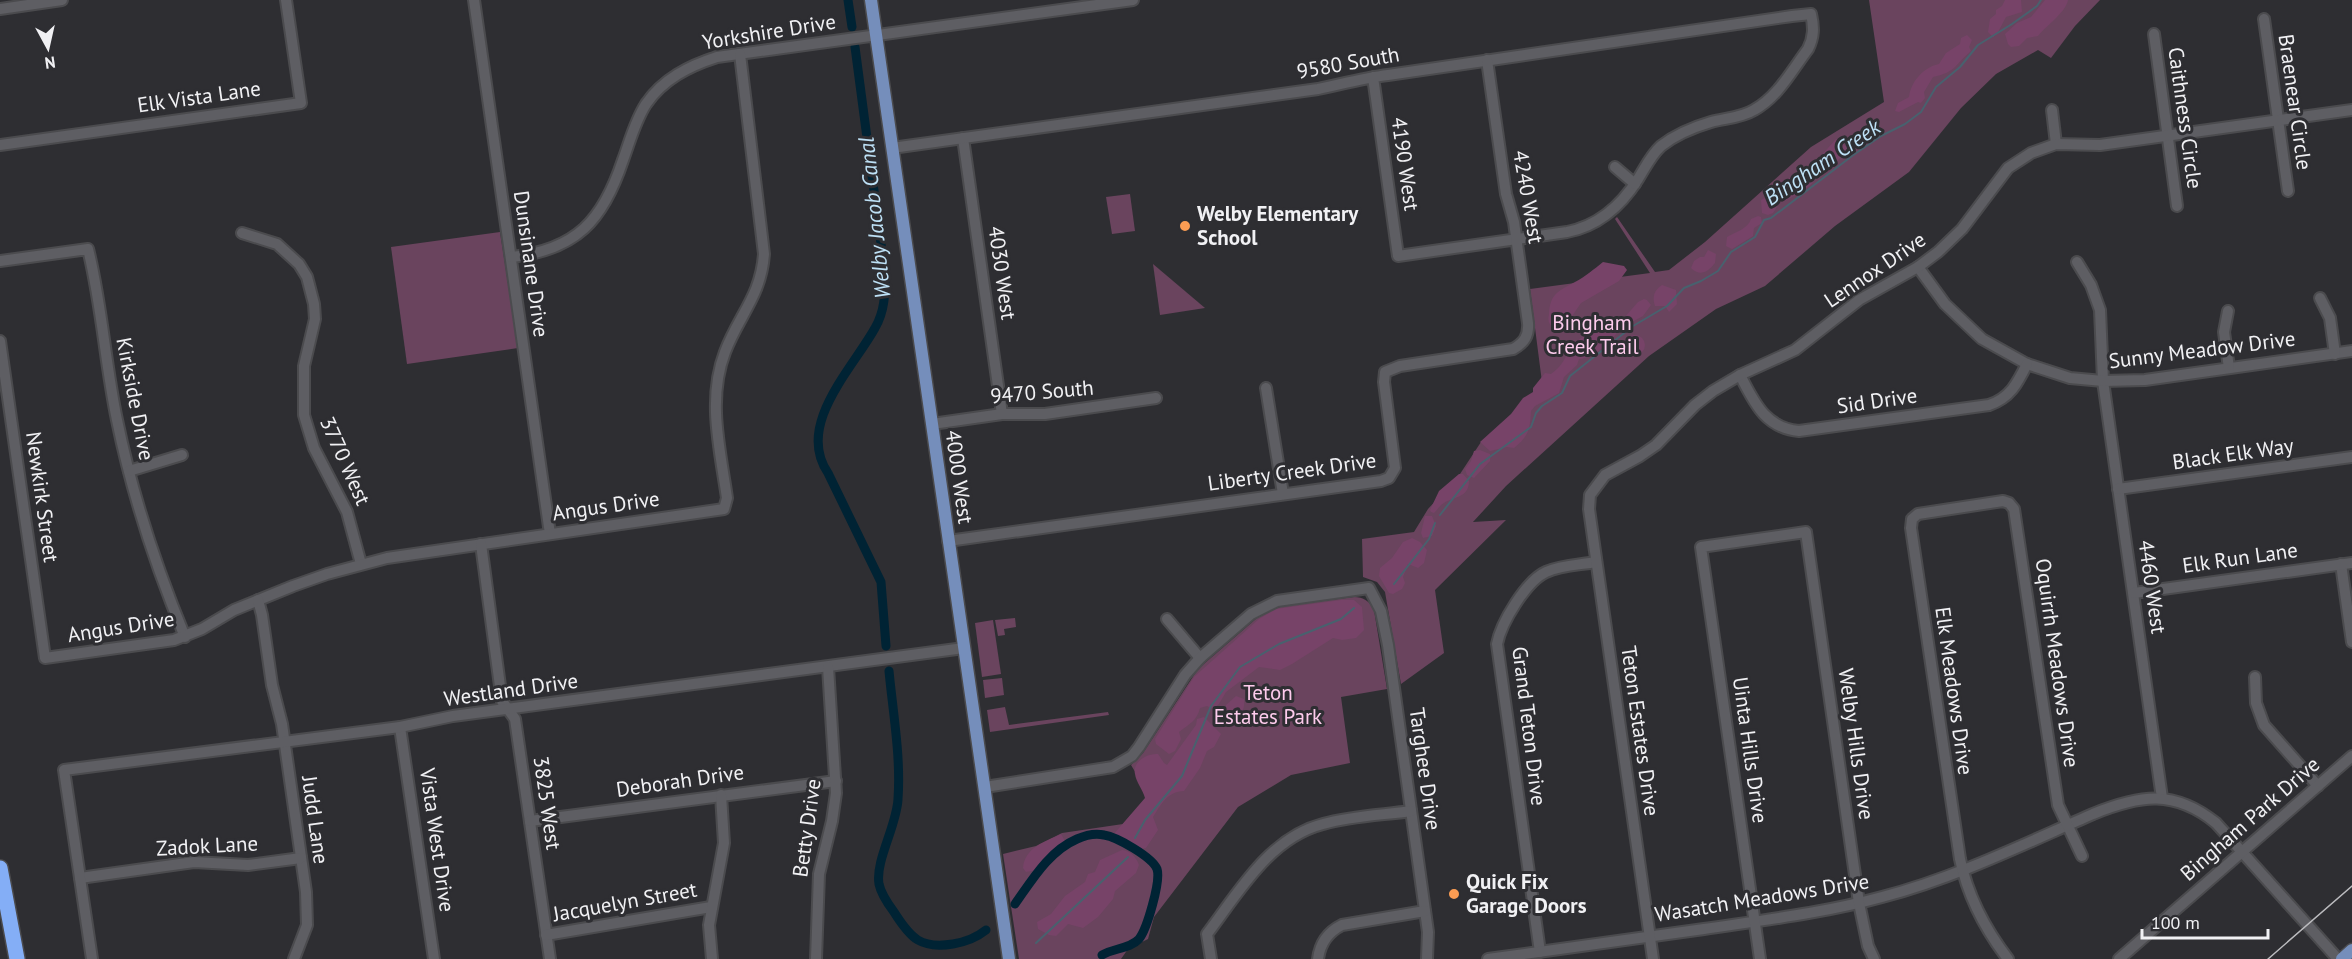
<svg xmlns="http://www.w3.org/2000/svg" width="2352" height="959" font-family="'PT Sans',sans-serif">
<rect width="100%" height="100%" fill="#2e2e32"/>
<g fill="#6a445e">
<polygon points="1869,0 2100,0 2075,26 2051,58 2038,50 1996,74 1961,108 1909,172 1835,226 1765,286 1716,309 1649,356 1506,486 1473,522 1506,520 1435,590 1444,653 1401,684 1385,592 1377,582 1363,577 1362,539 1414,532 1428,509 1460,474 1481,442 1543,390 1530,289 1650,273 1615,219 1617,217 1655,272 1669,270 1705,242 1811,147 1884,102"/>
<polygon points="1130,194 1135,231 1112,234 1106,197"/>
<polygon points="500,232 518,348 407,364 391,247"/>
<polygon points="1153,264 1205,308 1160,315"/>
<path d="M1354,597C1363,597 1370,601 1374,610L1387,689L1341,697L1350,763L1291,775L1238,807L1154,917L1148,939L1128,949L1121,959H1019L1003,854L1036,846L1062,833L1123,824L1149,795L1131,765L1143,753L1198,669L1257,618L1266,612L1283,606Z"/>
<polygon points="1015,618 1016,627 1004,629 1005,635 998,636 995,620"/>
<polygon points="993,620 1001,674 982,677 975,623"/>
<polygon points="1002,678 1004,695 985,698 983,680"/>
<polygon points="1005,707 1009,725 1108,712 1109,715 990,732 987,710"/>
</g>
<g fill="#774368">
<polygon points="2005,0 2021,0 2022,12 2006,17 1997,34 1993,37 1988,32 1990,19 1996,14 1996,10 2002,6"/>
<path d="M2045,0H2068C2066,12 2047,25 2038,36L2027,38L2019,46L2011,47L2008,44L2005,34L2017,23L2031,17Z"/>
<path d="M1967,35L1972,40L1969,47L1971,51C1955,64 1957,72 1933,77L1924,92L1925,98L1921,103L1918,102L1899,112L1895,111L1898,103L1909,97C1911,81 1924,67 1939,64L1946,53L1960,44L1961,38Z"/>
<polygon points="1836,139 1841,139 1845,146 1850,146 1850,148 1834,164 1821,169 1818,168 1820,157"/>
<path d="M1813,165L1816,166C1821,185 1799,193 1785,201H1781L1773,213L1768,215L1762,213L1761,200L1772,194L1775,186L1798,173H1806L1808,167Z"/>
<path d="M1758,216L1761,217L1762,223L1754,228L1753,236L1732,249L1726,246L1727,237C1735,232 1748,229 1751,219Z"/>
<path d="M1708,250L1716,254L1715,263C1708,272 1700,277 1691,268L1694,261L1700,257H1704Z"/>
<path d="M1603,262L1624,266L1627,270L1619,281L1581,303L1566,325L1552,327C1548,322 1548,320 1549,314C1550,293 1559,291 1575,282C1585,277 1594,269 1603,262Z"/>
<path d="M1662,285L1676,290L1677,304L1669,312L1665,306H1655C1652,297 1654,290 1662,285Z"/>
<path d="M1644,299L1647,300L1651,305L1643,316L1619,329C1613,341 1594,358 1579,359L1577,365L1564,377L1559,393L1535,406L1531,411C1530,429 1529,436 1514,448L1507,447L1490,451L1480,442L1511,414L1523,398L1533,392V388L1545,373L1551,374C1562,366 1566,358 1570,346L1584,336L1599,332L1605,325L1624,318L1638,302Z"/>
<circle cx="1635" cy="345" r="10"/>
<polygon points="1480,450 1490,454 1490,461 1474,478 1467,475 1465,469 1471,461 1474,451"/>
<path d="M1459,474H1463L1469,481C1469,499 1452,496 1441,505C1439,507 1437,510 1434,513L1431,512L1430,510L1439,491Z"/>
<polygon points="1425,516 1432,516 1436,526 1432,536 1423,538 1421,533"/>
<polygon points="1412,538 1420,542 1427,550 1424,563 1418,568 1408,564 1403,577 1405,583 1402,589 1393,594 1389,593 1379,576 1380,568 1392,558 1403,542"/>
<path d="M1341,600H1354L1362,607L1364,630L1356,638L1342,640L1333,638L1292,664L1280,670L1259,667L1226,692L1219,704L1213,709L1207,706L1200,708C1197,721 1189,724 1179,732L1181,739L1175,751L1169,754L1156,744L1155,739L1194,677L1259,619L1276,609Z"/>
<path d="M1236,696L1244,699C1245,707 1243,712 1237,717H1233L1225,711L1226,705Z"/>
<path d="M1204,717L1221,734L1214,747L1207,751L1200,768L1184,791C1167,792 1162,803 1153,817L1158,830L1146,848L1137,850L1113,835L1145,798C1143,790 1136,782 1135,774C1132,762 1147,753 1158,754L1164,763L1167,765L1196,725L1197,719Z"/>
<path d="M1061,834L1066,843C1062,848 1059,854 1053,859C1047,863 1042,864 1037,870L1026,872L1023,868C1025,847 1045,842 1061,834Z"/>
<path d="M1122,850C1131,851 1136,857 1139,865L1136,873L1115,891L1113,899L1098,917L1083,928L1068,924L1056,936L1049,935L1038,929L1037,922L1051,914L1065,896L1085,882L1088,874L1095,872L1100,860Z"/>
</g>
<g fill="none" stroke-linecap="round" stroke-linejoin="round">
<g stroke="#48616e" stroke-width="2">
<polyline points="1440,515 1480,464 1531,427 1536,413 1542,406 1562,393 1570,376 1633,326 1667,306 1684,288 1701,281 1718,271 1731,252 1755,237 1764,220 1771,218 1852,156 1881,136 1905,124 1921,112 1936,87 1960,67 1978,45 2012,24 2037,6 2041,0"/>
<polyline points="1394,584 1429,539 1435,523"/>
<polyline points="1135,838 1145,820 1182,776 1211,706 1240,667 1279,644 1341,619 1354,608"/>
<polyline points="1036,943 1128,857"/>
</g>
<g stroke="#002334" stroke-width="9">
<polyline points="848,0 852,27"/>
<path d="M855,47L885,274C885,294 885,311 875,328C853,368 795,425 828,473L881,582L886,646"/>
<path d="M889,671C893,713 901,757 898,799C897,825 875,861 879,884C881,894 888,904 894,912C911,939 921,949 953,944C965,942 976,938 986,930"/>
<path d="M1015,904C1032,880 1049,851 1077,839C1086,835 1095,833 1104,835C1117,837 1152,857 1157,869C1161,881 1147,929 1139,939C1130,949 1113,948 1102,955"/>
</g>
<g stroke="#4b4b4e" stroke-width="14">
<g id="minor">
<polyline points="474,0 550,534"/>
<polyline points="0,9 62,0"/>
<polyline points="2264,19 2288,191"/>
<polyline points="2154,34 2177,206"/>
<polyline points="2052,110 2056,144"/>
<polyline points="963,138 1002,414"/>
<polyline points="0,145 301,103 286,0"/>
<path d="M892,148L1318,89C1342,84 1364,78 1388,75L1792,16L1811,14C1814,27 1814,37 1808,49C1792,70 1778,97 1754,110C1741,118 1725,118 1711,122C1694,127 1675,135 1661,146C1651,155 1645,168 1638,179C1621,206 1598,226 1567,232L1398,256L1373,77"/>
<polyline points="1615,167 1635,184"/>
<polyline points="242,233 277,244 299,264 307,277 314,304 315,319 304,366 304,415 314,448 347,512 361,564"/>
<path d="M511,257C577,250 603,220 623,160C630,141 635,121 646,104C663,79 689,66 717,57L1133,0"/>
<path d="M0,261L88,249C102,305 105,363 117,420C132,494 156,567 185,637"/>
<polyline points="2077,262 2091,285 2100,310 2103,381 2162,798"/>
<polyline points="1918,267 1945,304 1982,339 2027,364 2070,378 2103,381 2145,380 2352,351"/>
<polyline points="2320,298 2330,318 2335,354"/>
<polyline points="2228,311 2224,332 2229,368"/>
<path d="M0,341L45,658L174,640L202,629L234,610L293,586L327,574L387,558L724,509L727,498C720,449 707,399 725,352C739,315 761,296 764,254L740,54"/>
<path d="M1740,375C1754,402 1765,428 1799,431L1989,405C2010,398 2017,384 2027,364"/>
<polyline points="1266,388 1283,494"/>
<polyline points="932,424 1002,414 1045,414 1156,398"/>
<polyline points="129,471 182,455"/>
<polyline points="2118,489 2352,457"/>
<path d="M948,541L1381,481L1389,478L1395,468L1384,382L1385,372L1400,366L1513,349C1524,343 1529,336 1528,323L1514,222L1506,194L1487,60"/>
<polyline points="481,544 502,701 515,719 550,959"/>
<polyline points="2341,564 2352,642"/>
<polyline points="2134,593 2352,563"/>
<polyline points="258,600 262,615 272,685 282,724 306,892 307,925 294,959"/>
<polyline points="1167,619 1200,658"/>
<polyline points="2255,677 2256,703 2264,725 2318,786"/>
<polyline points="400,727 434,959"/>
<polyline points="985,787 1113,767 1132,756 1139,747 1185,675 1200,658 1251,614 1277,601 1369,588 1381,611 1388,645 1428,932 1427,959"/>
<polyline points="530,821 836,781"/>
<polyline points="80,878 194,862 248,865 301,858"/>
<polyline points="546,935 711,907"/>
<path d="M1540,952L1497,644C1501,623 1526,581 1546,572C1561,565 1579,565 1596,562"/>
<polyline points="92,959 64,770 400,727 453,716 964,648"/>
<polyline points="712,959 709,925 724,843 721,795"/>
<polyline points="816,959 819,874 832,821 836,793 828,667"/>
<path d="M1211,959L1207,934C1239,892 1269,838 1323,824C1351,816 1382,815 1411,811"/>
<path d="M1318,959C1320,943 1328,932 1342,925L1425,911"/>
<path d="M1488,959C1560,949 1632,939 1704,929C1764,920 1824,913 1882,897C1955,878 2024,844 2093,814C2140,795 2174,789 2216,823L2338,959"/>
<polyline points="1653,959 1589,509 1590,495 1605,475 1640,456 1656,445 1695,405 1713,391 1740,375 1795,350 1859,300 1918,267 1938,252 1962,229 2008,168 2031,153 2056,144 2100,145 2352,110"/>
<polyline points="1760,959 1701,547 1806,532 1859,903 1868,946 1874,959"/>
<path d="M2008,959C1985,929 1968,897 1960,859L1911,528L1912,519L1918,514L2003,501L2009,503L2014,509L2058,805L2082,856"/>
<polyline points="2119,959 2352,756"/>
</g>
</g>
<g stroke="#4b4b4e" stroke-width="15">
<g id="major">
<polyline points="871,0 1009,959"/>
<polyline points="2342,959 2352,950"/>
</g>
</g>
<g stroke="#4b4b4e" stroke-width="18">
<polyline id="highway" points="0,868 17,959"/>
</g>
<use href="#minor" stroke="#5e5e63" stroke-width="10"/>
<use href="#major" stroke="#758ebb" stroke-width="12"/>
<use href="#highway" stroke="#84aef6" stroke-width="15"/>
<polyline stroke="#bcbcbf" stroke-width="1.5" points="2268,959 2352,886"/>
</g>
<g fill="#fc9d53" stroke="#2e2e32" stroke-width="2">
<circle cx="1185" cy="226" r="6"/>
<circle cx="1454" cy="894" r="6"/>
</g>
<g text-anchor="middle" stroke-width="6" stroke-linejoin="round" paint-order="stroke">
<g font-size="21" fill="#f1f1f4" stroke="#2e2e32">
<text transform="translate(769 32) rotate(-9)" y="7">Yorkshire Drive</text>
<text transform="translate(1348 63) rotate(-10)" y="7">9580 South</text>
<text transform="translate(199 97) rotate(-8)" y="7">Elk Vista Lane</text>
<text transform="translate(2295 102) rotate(82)" y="7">Braenear Circle</text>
<text transform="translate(2185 118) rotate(82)" y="7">Caithness Circle</text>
<text transform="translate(1405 164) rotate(82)" y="7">4190 West</text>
<text transform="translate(1528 197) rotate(80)" y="7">4240 West</text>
<text transform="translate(531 264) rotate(82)" y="7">Dunsinane Drive</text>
<text transform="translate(1875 270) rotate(-34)" y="7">Lennox Drive</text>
<text transform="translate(1002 273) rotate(82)" y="7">4030 West</text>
<text transform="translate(2202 350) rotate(-7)" y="7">Sunny Meadow Drive</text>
<text transform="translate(1042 392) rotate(-5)" y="7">9470 South</text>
<text transform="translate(135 399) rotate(79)" y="7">Kirkside Drive</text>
<text transform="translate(1877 401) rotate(-8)" y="7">Sid Drive</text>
<text transform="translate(2233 454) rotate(-8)" y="7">Black Elk Way</text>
<text transform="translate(345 461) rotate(66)" y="7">3770 West</text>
<text transform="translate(1292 472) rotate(-8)" y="7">Liberty Creek Drive</text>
<text transform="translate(959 477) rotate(82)" y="7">4000 West</text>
<text transform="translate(42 497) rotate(82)" y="7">Newkirk Street</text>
<text transform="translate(606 506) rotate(-8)" y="7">Angus Drive</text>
<text transform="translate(2240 558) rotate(-8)" y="7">Elk Run Lane</text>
<text transform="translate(2152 587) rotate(82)" y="7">4460 West</text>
<text transform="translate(121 627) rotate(-9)" y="7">Angus Drive</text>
<text transform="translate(2057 663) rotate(82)" y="7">Oquirrh Meadows Drive</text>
<text transform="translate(511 690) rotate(-8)" y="7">Westland Drive</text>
<text transform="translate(1954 691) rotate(82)" y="7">Elk Meadows Drive</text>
<text transform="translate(1529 726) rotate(83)" y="7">Grand Teton Drive</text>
<text transform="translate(1640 731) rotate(82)" y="7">Teton Estates Drive</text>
<text transform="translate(1856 744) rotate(82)" y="7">Welby Hills Drive</text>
<text transform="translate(1750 750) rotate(82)" y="7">Uinta Hills Drive</text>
<text transform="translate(1425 769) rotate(82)" y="7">Targhee Drive</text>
<text transform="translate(680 781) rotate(-8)" y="7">Deborah Drive</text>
<text transform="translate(547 803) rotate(82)" y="7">3825 West</text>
<text transform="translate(2250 819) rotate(-41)" y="7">Bingham Park Drive</text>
<text transform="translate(315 820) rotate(82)" y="7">Judd Lane</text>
<text transform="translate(807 828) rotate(-82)" y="7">Betty Drive</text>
<text transform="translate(437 840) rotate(82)" y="7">Vista West Drive</text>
<text transform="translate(207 846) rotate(-3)" y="7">Zadok Lane</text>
<text transform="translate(1762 898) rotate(-9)" y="7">Wasatch Meadows Drive</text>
<text transform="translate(625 902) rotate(-10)" y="7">Jacquelyn Street</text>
</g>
<g font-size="21" font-weight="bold" fill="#f1f1f4" stroke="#2e2e32" text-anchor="start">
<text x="1197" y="221">Welby Elementary<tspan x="1197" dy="24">School</tspan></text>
<text x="1466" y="889">Quick Fix<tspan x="1466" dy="24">Garage Doors</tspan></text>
</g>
<g font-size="21" fill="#fdcbec" stroke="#2e2e32">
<text x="1592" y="330">Bingham<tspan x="1592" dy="24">Creek Trail</tspan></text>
<text x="1268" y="700">Teton<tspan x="1268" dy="24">Estates Park</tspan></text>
</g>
<g font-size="22" font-style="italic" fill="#bee1f6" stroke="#2e2e32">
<text transform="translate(1822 162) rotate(-34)" y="8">Bingham Creek</text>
<text transform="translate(874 218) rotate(-96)" y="8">Welby Jacob Canal</text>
</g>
</g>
<g transform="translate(48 48) rotate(172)" stroke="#2e2e32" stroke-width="4.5" paint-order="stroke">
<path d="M0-4.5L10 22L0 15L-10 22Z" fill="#f1f1f4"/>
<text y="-9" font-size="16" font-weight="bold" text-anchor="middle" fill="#f1f1f4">N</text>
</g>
<path d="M2142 929v9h126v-9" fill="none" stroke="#f1f1f4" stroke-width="3"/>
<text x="2151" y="929" font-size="18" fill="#f1f1f4" stroke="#2e2e32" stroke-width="4.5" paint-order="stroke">100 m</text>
</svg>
